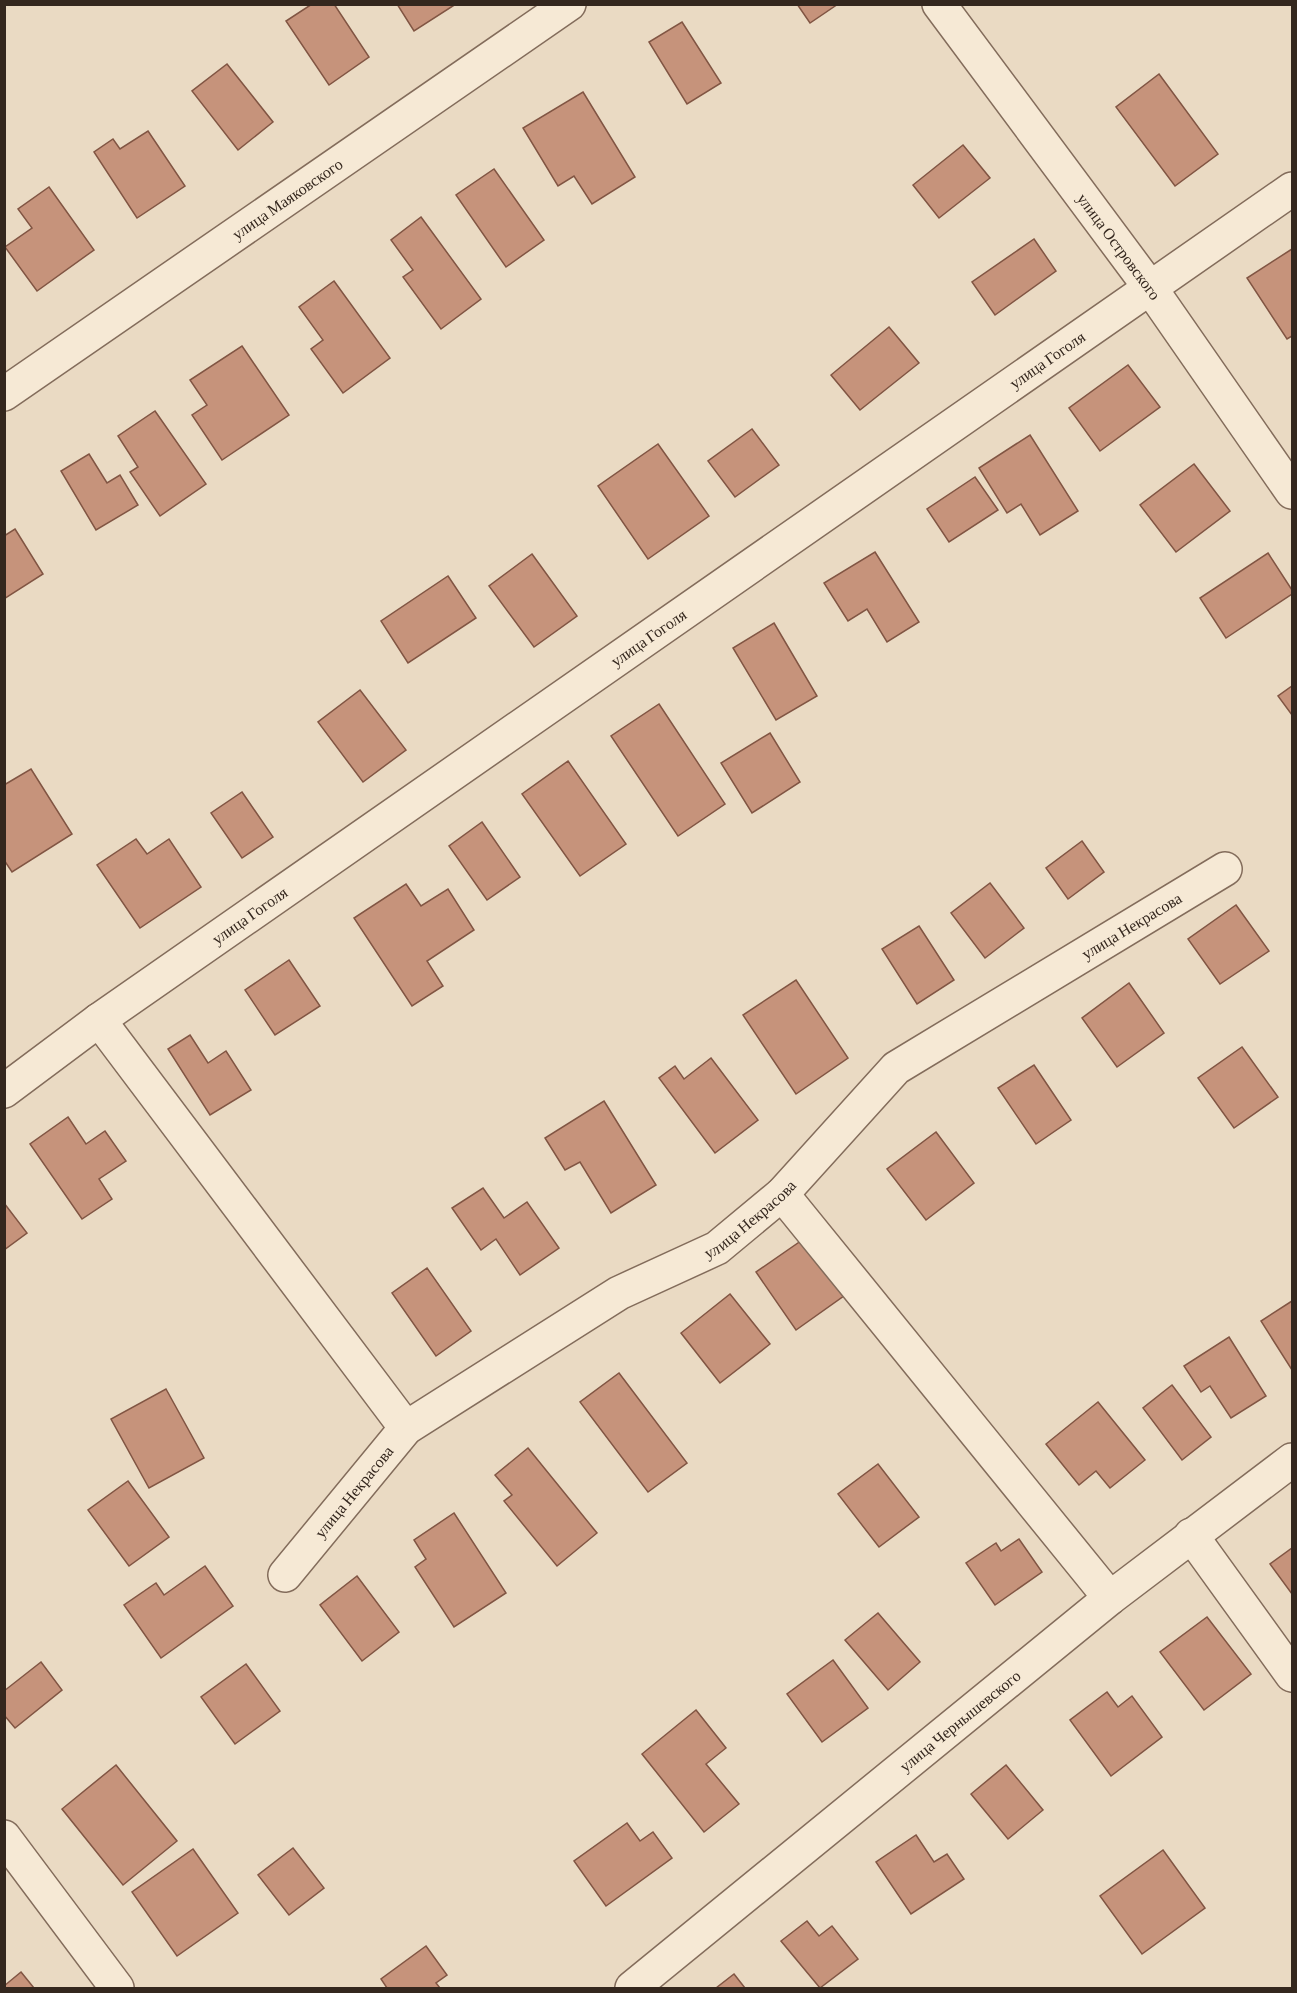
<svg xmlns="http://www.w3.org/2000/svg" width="1297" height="1993" font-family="'Crimson Pro',serif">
<rect width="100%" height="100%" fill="#eadac3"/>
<g fill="#c6937b" stroke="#815543" stroke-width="1.5">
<polygon points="312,4 334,4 369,57 329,85 286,21"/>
<polygon points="397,4 456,4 414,31"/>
<polygon points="797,4 838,4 810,23"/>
<polygon points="682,22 721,83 687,104 649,42"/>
<polygon points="227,64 273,122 238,150 192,91"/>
<polygon points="1159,74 1218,154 1175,186 1116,107"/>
<polygon points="583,92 635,177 592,204 574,176 558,186 523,128"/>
<polygon points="148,131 185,186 137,218 94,152 113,139 120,149"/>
<polygon points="963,145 990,178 939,218 913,185"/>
<polygon points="494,169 544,240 506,267 456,195"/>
<polygon points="49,187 94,250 37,291 5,247 32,228 18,209"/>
<polygon points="421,217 481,299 441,329 403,277 413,270 391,240"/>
<polygon points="1034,239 1056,271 995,315 972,282"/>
<polygon points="1292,249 1292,336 1287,339 1247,278"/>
<polygon points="334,281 390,358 343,393 311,349 323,340 299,307"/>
<polygon points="889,327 919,363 860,410 831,375"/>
<polygon points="242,346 289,415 222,460 192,415 207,405 190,380"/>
<polygon points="1128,365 1160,407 1100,451 1069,408"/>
<polygon points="155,411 206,484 160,516 130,472 138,467 118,436"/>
<polygon points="752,429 779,465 735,497 708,461"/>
<polygon points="1030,435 1078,511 1040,535 1021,504 1007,513 979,468"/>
<polygon points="658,444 709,516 648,559 598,486"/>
<polygon points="89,454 107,483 120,475 138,505 96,530 61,471"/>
<polygon points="1194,464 1230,511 1176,552 1140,505"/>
<polygon points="975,477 998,510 949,542 927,509"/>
<polygon points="15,529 43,574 4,599 4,536"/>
<polygon points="875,552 919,622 887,642 867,609 848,621 824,583"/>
<polygon points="1268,553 1292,590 1292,594 1226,638 1200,598"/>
<polygon points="532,554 577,616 534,647 489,586"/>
<polygon points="448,576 476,618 408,663 381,621"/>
<polygon points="774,623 817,696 776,720 733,648"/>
<polygon points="1292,686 1292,715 1278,696"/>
<polygon points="360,690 406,750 363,782 318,722"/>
<polygon points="659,704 725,804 678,836 611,736"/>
<polygon points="770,733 800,782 752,813 721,763"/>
<polygon points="568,761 626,844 580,876 522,794"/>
<polygon points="31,769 72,834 12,872 4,860 4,785"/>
<polygon points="242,792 273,837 242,858 211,813"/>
<polygon points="482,822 520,877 487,900 449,846"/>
<polygon points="136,839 147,854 169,839 201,887 140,928 97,865"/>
<polygon points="1082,841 1104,872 1068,899 1046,868"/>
<polygon points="990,883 1024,928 985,958 951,913"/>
<polygon points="406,884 421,906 448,889 474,930 427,961 443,986 412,1006 354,918"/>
<polygon points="1236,905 1269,951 1220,984 1188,939"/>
<polygon points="919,926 954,980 917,1004 882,949"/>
<polygon points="289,960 320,1006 275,1035 245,990"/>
<polygon points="796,980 848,1058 796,1094 743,1015"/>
<polygon points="1129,983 1164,1033 1117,1067 1082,1018"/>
<polygon points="190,1035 208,1063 226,1051 251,1090 210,1115 168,1049"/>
<polygon points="1242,1047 1278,1097 1234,1128 1198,1078"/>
<polygon points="711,1058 758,1120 715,1153 659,1078 675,1066 684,1079"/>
<polygon points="1034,1065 1071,1120 1036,1144 998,1088"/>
<polygon points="604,1101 656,1185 611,1213 580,1162 565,1170 545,1138"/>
<polygon points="68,1117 86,1144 105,1131 126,1161 99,1179 112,1199 82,1219 30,1144"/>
<polygon points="936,1132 974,1183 926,1220 887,1169"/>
<polygon points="483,1188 504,1218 527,1202 559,1248 520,1275 496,1239 481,1250 452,1208"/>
<polygon points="4,1203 27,1233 4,1250"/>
<polygon points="808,1236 848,1293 796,1330 756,1272"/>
<polygon points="427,1268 471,1331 436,1356 392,1293"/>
<polygon points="730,1294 770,1344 720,1383 681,1333"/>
<polygon points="1292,1301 1292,1370 1261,1321"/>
<polygon points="1229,1337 1266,1396 1231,1418 1210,1386 1201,1392 1184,1366"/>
<polygon points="619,1373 687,1463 648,1492 580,1402"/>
<polygon points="1172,1385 1211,1437 1182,1460 1143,1408"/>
<polygon points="166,1389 204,1458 149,1488 111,1419"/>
<polygon points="1098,1402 1145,1460 1110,1488 1096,1471 1079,1485 1046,1444"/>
<polygon points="528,1448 597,1533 557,1566 504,1501 512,1495 495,1475"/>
<polygon points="878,1464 919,1517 879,1547 838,1494"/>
<polygon points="128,1481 169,1537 129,1566 88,1510"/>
<polygon points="454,1513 506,1593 454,1627 415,1567 426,1559 414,1540"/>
<polygon points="1019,1539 1042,1572 995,1605 966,1563 996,1543 1001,1551"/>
<polygon points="1292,1548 1292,1594 1270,1564"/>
<polygon points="205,1566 233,1606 161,1658 124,1605 156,1583 164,1595"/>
<polygon points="357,1576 399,1632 362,1661 320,1605"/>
<polygon points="878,1613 920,1662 888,1690 845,1640"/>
<polygon points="1207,1617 1251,1674 1204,1710 1160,1652"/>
<polygon points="833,1660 868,1708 822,1742 787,1694"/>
<polygon points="41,1662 62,1690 15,1728 4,1715 4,1691"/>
<polygon points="246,1664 280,1711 235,1744 201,1697"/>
<polygon points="1107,1692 1118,1707 1132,1696 1162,1737 1111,1776 1070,1720"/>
<polygon points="696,1710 726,1748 706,1764 739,1804 704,1832 642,1754"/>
<polygon points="116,1765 177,1841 123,1885 62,1809"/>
<polygon points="1006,1765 1043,1810 1008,1839 971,1794"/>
<polygon points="627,1823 640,1841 653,1832 672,1858 606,1906 574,1861"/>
<polygon points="916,1835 934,1862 947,1854 964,1879 911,1914 876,1862"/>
<polygon points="293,1848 324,1888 289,1915 258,1875"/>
<polygon points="193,1849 238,1913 177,1956 132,1892"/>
<polygon points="1163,1850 1205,1908 1142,1954 1100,1896"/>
<polygon points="807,1921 819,1936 832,1926 858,1959 820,1988 781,1941"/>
<polygon points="426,1946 447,1975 436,1983 440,1988 387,1988 381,1979"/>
<polygon points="21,1972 34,1988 4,1988 4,1986"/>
<polygon points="734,1974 745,1988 716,1988"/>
</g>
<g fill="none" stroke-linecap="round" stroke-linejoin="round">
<g stroke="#836c5b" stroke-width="36">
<g id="minor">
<path id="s1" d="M939,4L1151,289L1292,492"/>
<path id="s2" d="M4,394L569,4"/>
<polyline points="99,1020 406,1428"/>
<path id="s3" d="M4,1091L99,1020L1292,189"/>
<polyline points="782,1194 1110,1598"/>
<polyline points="1191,1535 1292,1675"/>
<path id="s4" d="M285,1575L406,1428L619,1293L717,1248L782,1194L896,1068L1225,869"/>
<polyline points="4,1837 117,1988"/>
<path id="s5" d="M632,1988L1110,1598L1292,1460"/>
</g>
</g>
<use href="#minor" stroke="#f6e9d5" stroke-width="33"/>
</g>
<g text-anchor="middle" stroke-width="4.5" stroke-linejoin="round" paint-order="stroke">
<g font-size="16" fill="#34271e" stroke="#f3e6d2">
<text dy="6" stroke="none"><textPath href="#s2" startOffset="344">улица Маяковского</textPath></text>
<text dy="6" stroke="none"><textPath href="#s1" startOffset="302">улица Островского</textPath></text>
<text dy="6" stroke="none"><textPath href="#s3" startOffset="1274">улица Гоголя</textPath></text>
<text dy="6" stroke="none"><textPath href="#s3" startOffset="788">улица Гоголя</textPath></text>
<text dy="6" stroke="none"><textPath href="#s3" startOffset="302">улица Гоголя</textPath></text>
<text dy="6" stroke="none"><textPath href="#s4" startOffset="1080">улица Некрасова</textPath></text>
<text dy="6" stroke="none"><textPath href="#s4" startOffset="594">улица Некрасова</textPath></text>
<text dy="6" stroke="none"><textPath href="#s4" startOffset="108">улица Некрасова</textPath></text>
<text dy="6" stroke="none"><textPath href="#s5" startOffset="423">улица Чернышевского</textPath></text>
</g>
</g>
<rect width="1297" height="1993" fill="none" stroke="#34271e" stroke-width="12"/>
</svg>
